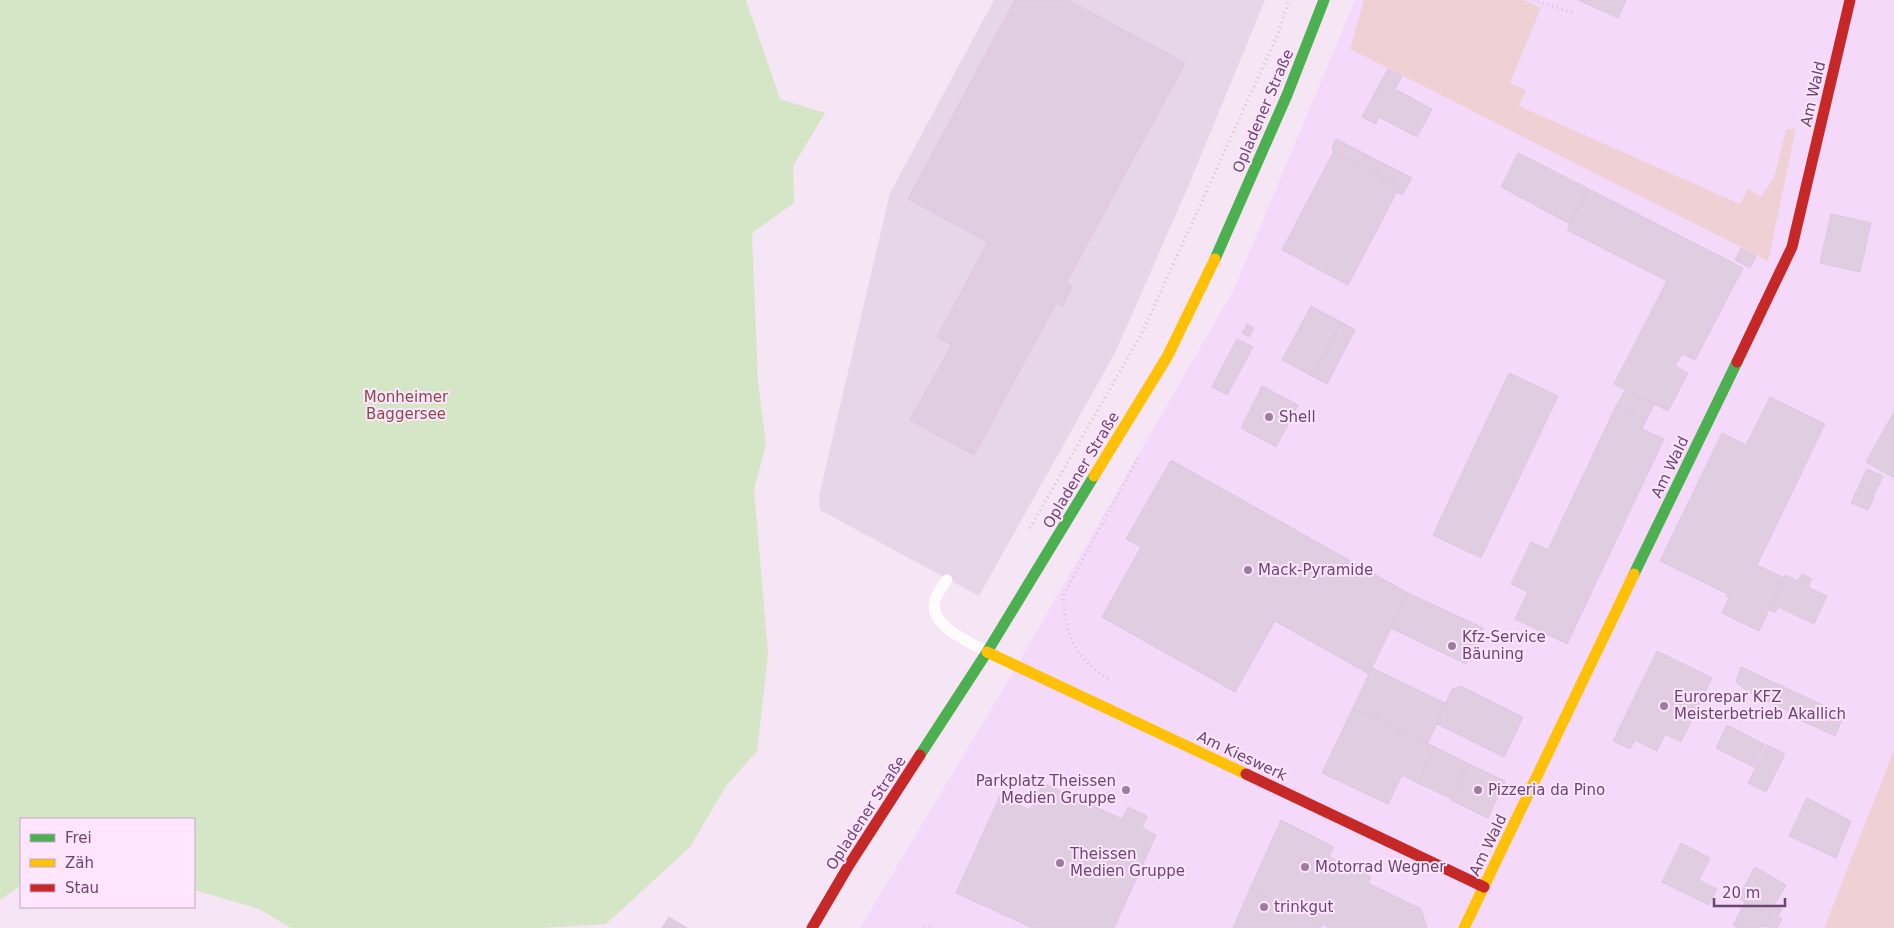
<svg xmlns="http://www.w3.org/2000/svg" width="1894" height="928" font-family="'DejaVu Sans',sans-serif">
<rect width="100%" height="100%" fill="#f6e5f4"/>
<polygon fill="#f5d9fa" points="1355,0 1894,0 1894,750 1824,928 860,928 1008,681 1234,289"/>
<polygon fill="#e7d6e7" points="994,0 1265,0 1188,187 1116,351 979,596 820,510 819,496 890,193"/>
<g fill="#efd1d5">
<polygon points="1364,0 1524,0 1541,8 1510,83 1526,90 1519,106 1740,204 1748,189 1761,196 1774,178 1786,129 1796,129 1768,261 1350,49"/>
<polygon points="1894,750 1894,928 1824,928"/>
</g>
<polygon fill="#d4e6c6" points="0,0 746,0 780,99 825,113 793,166 794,203 752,233 758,382 766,445 754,489 768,654 757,751 726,786 690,847 606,924 543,928 291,928 259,909 194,890 194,819 21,819 21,885 0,900"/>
<g fill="#e1cde1" stroke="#ddc7de">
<polygon points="1015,0 1068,0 1185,63 1066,283 1072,287 1067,296 1062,306 1056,303 974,455 910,420 952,345 937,337 988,242 908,199"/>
<polygon points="1578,0 1626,0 1618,18"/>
<polygon points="1388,69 1402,76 1395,89 1432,109 1417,137 1379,117 1376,124 1362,117"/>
<polygon points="1336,139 1412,178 1402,195 1336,160 1332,147"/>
<polygon points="1334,151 1400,186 1348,285 1282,250"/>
<polygon points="1518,153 1589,189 1570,224 1501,187"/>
<polygon points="1589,189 1743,268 1695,360 1682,354 1675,366 1688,373 1668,411 1614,384 1667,281 1567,230"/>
<polygon points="1831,214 1871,223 1860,272 1820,263"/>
<polygon points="1741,248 1756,256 1750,268 1735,260"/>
<polygon points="1311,306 1341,322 1312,376 1282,360"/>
<polygon points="1341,322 1355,330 1327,384 1312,376"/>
<polygon points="1247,324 1254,328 1249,337 1242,333"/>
<polygon points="1237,339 1253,347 1227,395 1212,387"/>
<polygon points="1509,373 1558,396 1481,558 1433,535"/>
<polygon points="1262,386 1298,405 1276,447 1241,428"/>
<polygon points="1626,389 1655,404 1646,420 1616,406"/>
<polygon points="1770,397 1825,424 1757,565 1784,578 1759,631 1722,613 1729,598 1726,596 1728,594 1660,561 1722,433 1746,445"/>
<polygon points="1616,406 1646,420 1642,429 1664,439 1567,644 1515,619 1528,592 1511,584 1531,542 1548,550"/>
<polygon points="1894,412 1894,478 1866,462"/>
<polygon points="1171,460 1408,593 1369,674 1275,621 1235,692 1102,617 1141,547 1126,539"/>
<polygon points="1867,469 1883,476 1879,485 1863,477"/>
<polygon points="1863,477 1879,485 1875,493 1859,486"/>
<polygon points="1859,486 1875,493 1872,502 1855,494"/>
<polygon points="1855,494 1872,502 1868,510 1851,503"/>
<polygon points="1802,574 1812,579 1808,587 1827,596 1814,624 1778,607 1775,613 1769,610 1785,575 1798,581"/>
<polygon points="1408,593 1483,628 1466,664 1391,628"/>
<polygon points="1657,651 1712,678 1681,742 1665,734 1657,751 1635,740 1630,749 1613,741"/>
<polygon points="1741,667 1844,715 1835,736 1798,719 1799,716 1750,693 1736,682"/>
<polygon points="1372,668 1447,704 1427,744 1353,708"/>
<polygon points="1461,686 1523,717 1504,757 1437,724 1452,689"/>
<polygon points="1353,708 1435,747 1418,783 1402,775 1388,804 1322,773"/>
<polygon points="1727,725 1765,745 1754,767 1716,748"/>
<polygon points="1767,745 1785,754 1766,792 1748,783"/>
<polygon points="1435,747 1469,764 1452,799 1418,783"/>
<polygon points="1469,764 1505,781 1488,818 1451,800"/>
<polygon points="1043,783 1122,819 1128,807 1147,816 1142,828 1156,835 1114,928 1033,928 956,893 1000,796 1030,810"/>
<polygon points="1807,798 1851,821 1836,858 1789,836"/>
<polygon points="1281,820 1334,847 1329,857 1371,877 1368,883 1421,909 1427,928 1330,928 1250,889"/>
<polygon points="1681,843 1710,858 1699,880 1717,889 1709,905 1662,882"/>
<polygon points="1755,867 1786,885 1768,915 1738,898"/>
<polygon points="1250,889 1322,924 1320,928 1233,928"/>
<polygon points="1745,902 1768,915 1775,905 1782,909 1778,916 1782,919 1777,928 1762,926 1761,928 1738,928 1733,925"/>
<polygon points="669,917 687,928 662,928"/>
</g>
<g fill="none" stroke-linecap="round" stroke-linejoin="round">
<g stroke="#d3c5d5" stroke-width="3" stroke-dasharray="1 4" stroke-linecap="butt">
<polyline points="1533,0 1573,13"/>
<polyline points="1030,528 1142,333 1278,34 1289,0"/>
<path d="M1108,679C1074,656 1066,636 1063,596L1139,456"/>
<polyline points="924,928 934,925"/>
</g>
<path stroke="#fefbfd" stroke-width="11" d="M947,580C943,586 937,593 935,600C928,626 969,641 987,652"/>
<g stroke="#4caf50" stroke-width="11">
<polyline points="1215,259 1287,95 1324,0"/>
<polyline points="1634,574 1737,362"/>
<polyline points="920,755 987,652 1094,476"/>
</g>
<g stroke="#ffc107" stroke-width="11">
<polyline points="1094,476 1167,357 1215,259"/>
<polyline points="987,652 1246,774"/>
<polyline points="1464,928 1634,574"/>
</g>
<g stroke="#c62828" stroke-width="11">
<polyline points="1737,362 1792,247 1850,0"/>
<polyline points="1246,774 1484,887"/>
<polyline points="812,928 849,865 920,755"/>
</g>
</g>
<g fill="#9c7da0" stroke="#ffe5fd" stroke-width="2">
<circle cx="1269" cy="417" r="5"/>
<circle cx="1248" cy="570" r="5"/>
<circle cx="1452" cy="646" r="5"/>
<circle cx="1664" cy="706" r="5"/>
<circle cx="1126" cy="790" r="5"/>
<circle cx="1478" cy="790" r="5"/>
<circle cx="1060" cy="863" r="5"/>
<circle cx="1305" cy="867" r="5"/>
<circle cx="1264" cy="907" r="5"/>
</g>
<g text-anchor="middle" stroke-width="4" stroke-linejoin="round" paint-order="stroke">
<g font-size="15" fill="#6c4573" stroke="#ffe5fd">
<text transform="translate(1813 94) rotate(-77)" y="5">Am Wald</text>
<text transform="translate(1263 111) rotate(-67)" y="5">Opladener Straße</text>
<text transform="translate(1670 467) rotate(-64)" y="5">Am Wald</text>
<text transform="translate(1081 470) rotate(-59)" y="5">Opladener Straße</text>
<text transform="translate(1242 756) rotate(25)" y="5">Am Kieswerk</text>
<text transform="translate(866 813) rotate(-57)" y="5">Opladener Straße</text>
<text transform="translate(1488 845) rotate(-64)" y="5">Am Wald</text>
</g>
<g font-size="15" fill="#864e42" stroke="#ffe5fd">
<text x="406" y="402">Monheimer<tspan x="406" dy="17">Baggersee</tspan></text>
</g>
<g font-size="15" fill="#6c4573" stroke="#ffe5fd" text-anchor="start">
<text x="1279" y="422">Shell</text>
<text x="1258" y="575">Mack-Pyramide</text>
<text x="1462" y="642">Kfz-Service<tspan x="1462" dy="17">Bäuning</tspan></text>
<text x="1674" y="702">Eurorepar KFZ<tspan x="1674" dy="17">Meisterbetrieb Akallich</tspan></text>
<text x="1116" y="786" text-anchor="end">Parkplatz Theissen<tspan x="1116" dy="17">Medien Gruppe</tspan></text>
<text x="1488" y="795">Pizzeria da Pino</text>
<text x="1070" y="859">Theissen<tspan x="1070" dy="17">Medien Gruppe</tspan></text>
<text x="1315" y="872">Motorrad Wegner</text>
<text x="1274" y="912">trinkgut</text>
</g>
</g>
<rect x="20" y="818" width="175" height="90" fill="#ffe5fd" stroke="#c4a5c6"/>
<rect x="30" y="834" width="25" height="8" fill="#4caf50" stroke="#c4a5c6"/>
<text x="65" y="843" font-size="15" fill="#6c4573">Frei</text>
<rect x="30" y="859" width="25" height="8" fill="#ffc107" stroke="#c4a5c6"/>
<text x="65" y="868" font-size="15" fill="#6c4573">Zäh</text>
<rect x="30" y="884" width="25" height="8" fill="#c62828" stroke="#c4a5c6"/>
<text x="65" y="893" font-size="15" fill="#6c4573">Stau</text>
<path d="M1714 898v8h71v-8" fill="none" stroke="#6c4573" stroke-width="2.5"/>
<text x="1722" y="898" font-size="15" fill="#6c4573" stroke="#ffe5fd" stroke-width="4" paint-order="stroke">20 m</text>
</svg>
